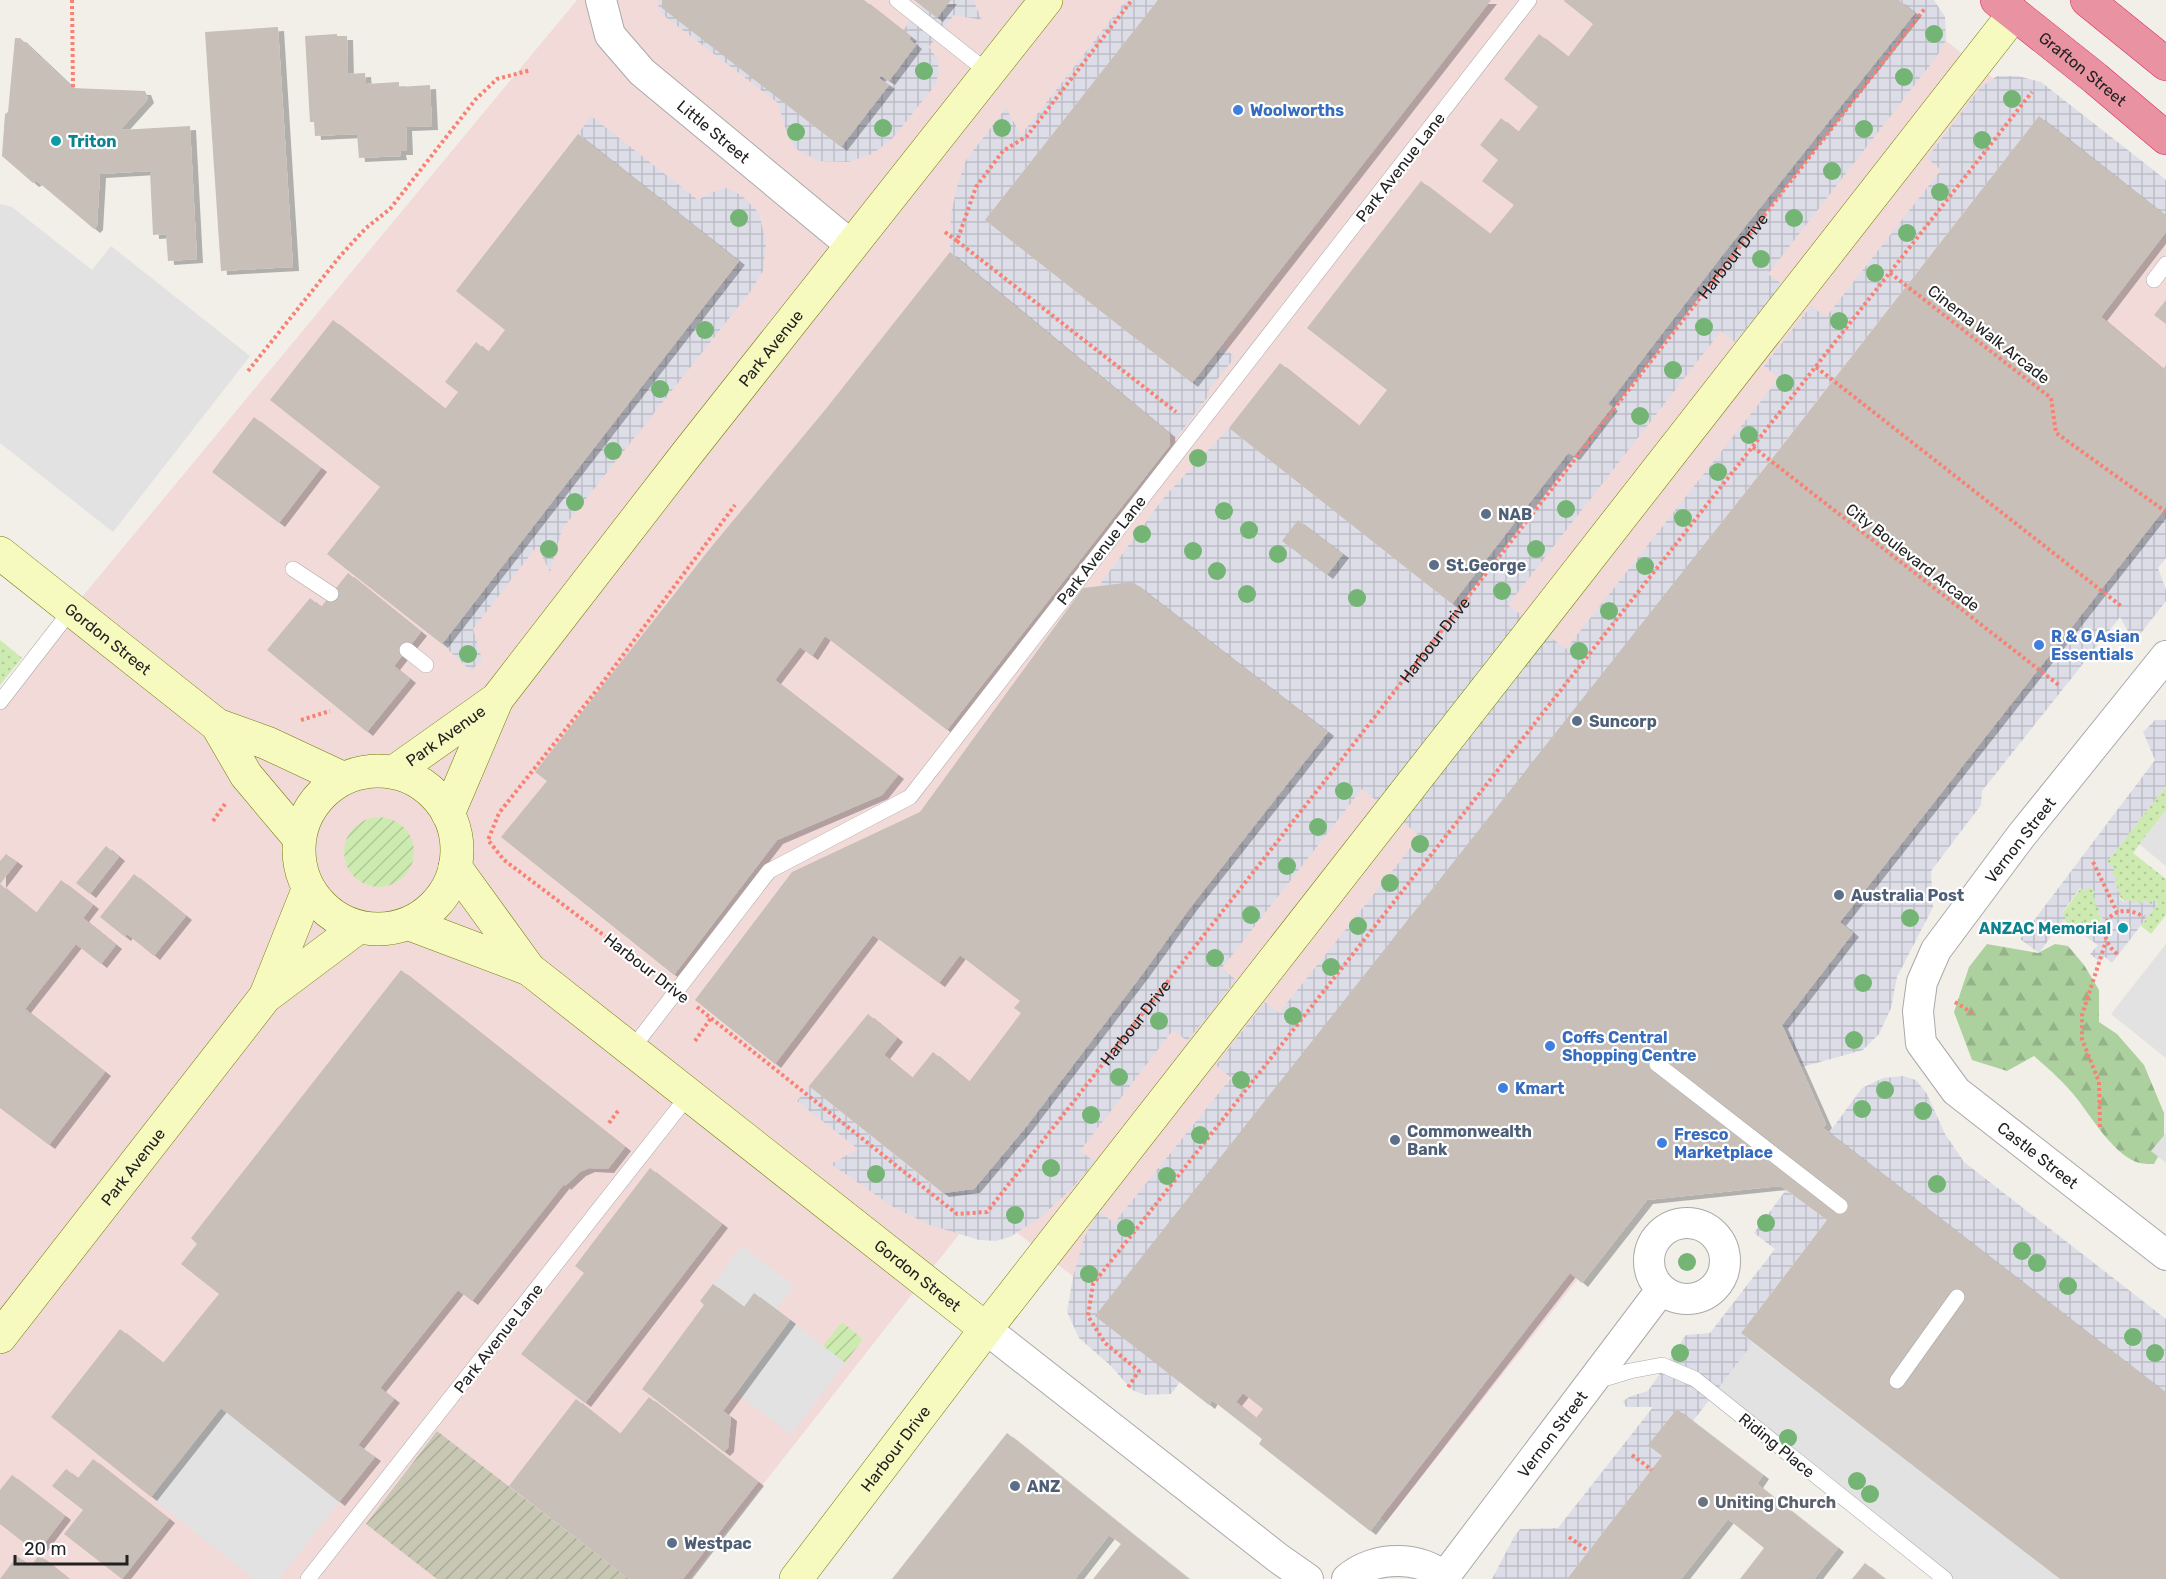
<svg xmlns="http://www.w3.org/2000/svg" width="2166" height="1579" font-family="Rubik,sans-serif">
<defs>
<pattern id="construction-furrows" width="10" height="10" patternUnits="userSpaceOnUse" patternTransform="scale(1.5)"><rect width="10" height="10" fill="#c7c7b4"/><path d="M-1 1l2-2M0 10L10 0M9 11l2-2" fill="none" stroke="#abab9a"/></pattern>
<pattern id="grass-dots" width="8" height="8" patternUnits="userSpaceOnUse" patternTransform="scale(1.5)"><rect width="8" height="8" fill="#cdebb0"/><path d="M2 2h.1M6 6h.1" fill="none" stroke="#b0c997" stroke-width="1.8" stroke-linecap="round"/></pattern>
<pattern id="forest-firs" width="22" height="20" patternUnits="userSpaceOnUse" patternTransform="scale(1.5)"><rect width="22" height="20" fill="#add19e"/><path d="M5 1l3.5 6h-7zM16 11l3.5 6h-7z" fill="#95b388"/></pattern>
<pattern id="garden-furrows" width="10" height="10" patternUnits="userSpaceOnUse" patternTransform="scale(1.5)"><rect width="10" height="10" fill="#cdebb0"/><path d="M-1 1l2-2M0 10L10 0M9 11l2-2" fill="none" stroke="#b0c997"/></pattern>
<pattern id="plaza-grid" width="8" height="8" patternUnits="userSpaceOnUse" patternTransform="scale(1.5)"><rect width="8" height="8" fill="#dddde8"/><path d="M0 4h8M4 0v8" fill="none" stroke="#bdbdc7"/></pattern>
<filter id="shadow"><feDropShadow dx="6" dy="4" stdDeviation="0" flood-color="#0004"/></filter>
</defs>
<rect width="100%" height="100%" fill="#f2efe9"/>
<polygon fill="#f2dad9" points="577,0 1895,0 2166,216 2166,534 1386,1522 982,1205 689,1579 0,1579 0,703 72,609"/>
<polygon fill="url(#construction-furrows)" points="437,1431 629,1579 437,1579 366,1524"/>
<g fill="url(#grass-dots)">
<polygon points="0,640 22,658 0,685"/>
<path d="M2166,786V810L2133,853L2166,879V915L2151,934L2141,926L2158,903C2115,911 2119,894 2107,862Z"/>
<path d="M2089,887L2095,892L2103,917L2096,926C2083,927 2065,930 2062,914L2081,888Z"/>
</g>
<path fill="url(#forest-firs)" d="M1987,944L2038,953L2055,944L2068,946L2084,965L2099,990V1022L2117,1034L2144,1065L2164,1113V1146L2154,1164C2150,1164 2144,1164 2140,1163C2116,1158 2092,1118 2078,1100C2065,1083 2050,1070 2034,1056L2007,1071L1972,1060L1954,1012L1969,967Z"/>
<g fill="url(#garden-furrows)">
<circle cx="379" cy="852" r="35"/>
<polygon points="842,1322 863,1339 845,1363 823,1346"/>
</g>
<g fill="#e2e2e2">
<polygon points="0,204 12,207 92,270 111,246 250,356 113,532 0,443"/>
<polygon points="2166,810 2166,866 2139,844"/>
<polygon points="2166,944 2166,1058 2111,1014"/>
<polygon points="2166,1133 2166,1163 2151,1151"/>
<polygon points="742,1246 794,1286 776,1310 754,1294 744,1307 713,1284"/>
<polygon points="790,1320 845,1363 791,1435 736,1393"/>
<polygon points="1753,1343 2060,1579 1954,1579 1714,1393"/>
<polygon points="221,1408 339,1502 279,1579 254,1579 151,1497"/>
</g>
<g fill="url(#plaza-grid)" fill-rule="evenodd">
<polygon points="658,0 662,0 663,8 841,147 889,85 879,78 881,76 889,81 916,45 909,39 911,36 903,30 922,7 951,0 973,0 982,20 954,15 929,47 937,58 939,70 936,84 892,139 872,154 848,162 819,161 794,148 785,127 778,103 663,15 659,9"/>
<polygon points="1126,0 1158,0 985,220 1192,383 1222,347 1235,357 1208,391 1210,394 1176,438 950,252 951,214 957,187 966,160 1006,108 1021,135"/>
<polygon points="1899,0 1934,0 1945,17 1946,40 1937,56 1768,274 1782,284 1735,342 1721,331 1508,605 1566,649 1779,378 1764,366 1811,306 1826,317 1941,170 1927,158 1980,88 1997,76 2018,76 2041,82 2166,180 2166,216 2039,116 1686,568 1180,1382 1171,1394 1145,1395 1132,1390 1111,1366 1079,1338 1067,1312 1073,1277 1084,1238 1099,1211 1114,1223 1231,1078 1216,1065 1265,1002 1279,1013 1420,836 1362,789 1222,968 1236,980 1208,1016 1187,1041 1173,1030 1080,1151 1095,1162 1072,1188 1042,1216 1010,1237 996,1241 979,1240 930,1225 895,1208 831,1164 858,1149 797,1101 809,1086 942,1193 974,1189 1026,1126 1239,845 1098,587 1165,496 1229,428 1452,604 1568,453 1574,456 1612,407 1608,404 1724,253 1914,13"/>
<polygon points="591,116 698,200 710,193 726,188 741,195 759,213 766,244 763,271 750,292 562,529 550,572 537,546 473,629 482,659 471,671 442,644 739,262 578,134"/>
<polygon points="2166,507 2166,558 2158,568 2166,590 2166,601 2134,642 2120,617 1982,791 1981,805 1931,871 1933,907 1897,977 1891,1008 1879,1034 1863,1050 1802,1067 1782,1025 1853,933 1840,922"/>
<path d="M2155,720H2166V786L2107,862L2115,869L2111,873L2117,878L2114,882L2119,887L2116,890L2121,894L2119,898L2124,902L2127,899L2133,903L2136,900L2141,904L2145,900L2151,904L2155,900L2158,903L2112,963L2105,957L2100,962L2090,954L2098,945L2082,934L2079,937L2073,933L2071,935L2066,932L2061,937L2054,932L2039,953L2020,939L2155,760L2143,732ZM2089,887L2095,892L2092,896L2097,901L2094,905L2100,909L2097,913L2103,918L2096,926L2092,923L2089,927L2082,921L2078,926L2073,922L2069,926L2063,921L2066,917L2062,913L2080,888L2085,891Z"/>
<polygon points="1903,1076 1916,1080 1927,1094 1945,1134 1964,1162 2166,1319 2166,1393 1829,1133 1862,1088 1883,1078"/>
<polygon points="1786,1190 1827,1220 1741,1333 1753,1343 1693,1421 1677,1409 1649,1445 1662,1456 1567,1579 1492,1579 1514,1537 1520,1529 1558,1528 1653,1407 1626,1407 1623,1401 1631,1396 1648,1391 1686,1335 1710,1333 1775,1249 1754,1233"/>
</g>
<g fill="#c7bfb8" fill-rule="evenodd" filter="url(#shadow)">
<polygon points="662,0 864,0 911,37 909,39 916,45 889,81 881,76 879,78 889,85 841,147 662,8"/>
<polygon points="914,0 951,0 937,18"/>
<polygon points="1158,0 1491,0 1192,383 985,220"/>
<polygon points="1565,0 1899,0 1915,13 1724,253 1608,404 1612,407 1574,456 1568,453 1452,604 1229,428 1280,363 1359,426 1387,390 1307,328 1421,181 1490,234 1514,205 1482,181 1498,160 1480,145 1501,118 1518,132 1538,107 1504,79 1539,34 1568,57 1593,24 1564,1"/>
<polygon points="278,27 293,267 221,271 205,32"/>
<polygon points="337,34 337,36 347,36 348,74 365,73 366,84 399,82 399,87 430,85 432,126 406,127 407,151 400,151 401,156 359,158 357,134 315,136 314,122 310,122 305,36"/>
<polygon points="15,38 20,38 73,88 145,91 148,99 120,130 190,126 197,259 168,261 166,234 153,235 150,171 100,174 97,226 94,229 37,181 33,183 2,156 5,114 8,112"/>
<path d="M2039,116L2166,216V232L2101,317L2163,369L2166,365V507L1840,922L1853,933L1782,1025L1826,1124L1823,1128L2166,1393V1579H2060L1741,1333L1827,1220L1781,1186L1647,1200L1582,1283L1570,1273L1370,1531L1259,1444L1262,1439L1212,1400L1209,1405L1095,1316L1778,451ZM1243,1393L1263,1409L1256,1418L1236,1402Z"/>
<polygon points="578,134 739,261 442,644 327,554 380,487 270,400 333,320 445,409 458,392 445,382 476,342 488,352 505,330 456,291"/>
<polygon points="950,252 1169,433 1170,445 947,730 825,636 812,656 800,647 775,680 898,775 882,795 777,840 674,975 501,837 547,781 535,772 712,546 825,410"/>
<polygon points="2166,300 2166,324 2154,315"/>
<polygon points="254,417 321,468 279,523 212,472"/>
<polygon points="1298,520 1343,554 1327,575 1282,541"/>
<polygon points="348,573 421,632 394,666 410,679 367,732 267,650 310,598 321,607"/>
<polygon points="1133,582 1328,732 1189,909 1144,972 1026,1127 974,1189 943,1193 809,1086 868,1014 897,1038 884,1055 912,1078 933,1052 969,1082 1021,1013 1014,1008 1020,1001 960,955 939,983 873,935 775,1064 695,1000 792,872 920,812 1083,588"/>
<polygon points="106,846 119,857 90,894 76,883"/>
<polygon points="6,854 17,862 0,884 36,913 61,880 93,905 83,918 116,945 101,964 76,944 25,1009 105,1072 49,1145 0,1108 0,861"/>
<polygon points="134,874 186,916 154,956 127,934 125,937 100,917"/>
<polygon points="401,970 625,1147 608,1169 589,1168 580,1172 565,1186 564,1184 472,1301 458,1290 380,1388 394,1399 358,1445 375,1457 339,1502 221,1408 151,1497 51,1417 120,1329 163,1363 219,1294 181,1264 197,1244 191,1238"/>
<polygon points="650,1168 722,1224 585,1403 521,1354 584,1273 575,1266"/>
<polygon points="713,1284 744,1307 754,1293 790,1320 723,1411 731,1417 728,1448 724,1452 642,1389 704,1305 700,1301"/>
<polygon points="649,1397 758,1482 683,1579 629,1579 509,1486 576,1399 620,1434"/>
<polygon points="1677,1409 1763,1475 1757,1484 1838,1548 1814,1579 1740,1579 1764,1548 1728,1519 1681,1579 1567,1579 1662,1456 1648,1445"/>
<polygon points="1007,1433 1130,1532 1189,1579 1093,1579 1121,1544 1109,1535 1075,1579 892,1579"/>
<polygon points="93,1459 169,1519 122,1579 64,1534 83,1510 52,1486 66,1469 78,1478"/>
<polygon points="12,1475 65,1516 37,1553 0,1524 0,1490"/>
<polygon points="39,1555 69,1579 0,1579 17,1556 31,1566"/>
<polygon points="1865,1563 1885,1579 1852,1579"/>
</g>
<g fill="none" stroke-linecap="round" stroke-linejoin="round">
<g stroke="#a9a9a9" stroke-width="16">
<g id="lane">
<polyline points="897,0 989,73"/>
<polyline points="2154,280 2166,264"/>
<polyline points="293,569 331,594"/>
<polyline points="407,650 426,665"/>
<polyline points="0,702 72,609"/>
<polyline points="631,1050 769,871 910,797 1529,0"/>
<polyline points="1597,1381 1630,1371 1662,1365 1695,1379 1945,1579"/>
<polyline points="1897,1381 1957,1297"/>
<polyline points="308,1579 688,1096"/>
</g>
</g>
<g stroke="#a9a9a9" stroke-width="32">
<g id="street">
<path id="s2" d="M601,0L610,35L642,72L852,246"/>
<path id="s3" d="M2166,656L2021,836L1936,950L1922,982L1918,1011L1921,1043L1956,1091L2166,1255"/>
<circle cx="1687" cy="1261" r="38"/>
<polyline points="986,1329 1278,1558 1308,1579"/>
<path id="s4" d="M1445,1576L1661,1290"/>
<path d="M1347,1579C1374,1555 1421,1555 1447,1579"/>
</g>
</g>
<g stroke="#707d05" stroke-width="34">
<g id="secondary">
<path id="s5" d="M0,553L217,725L267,743L342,778"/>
<polyline points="217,725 246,775 299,838"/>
<circle cx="378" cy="850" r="79"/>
<path id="s6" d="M394,772L497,699"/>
<path id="s7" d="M448,814L497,699L689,451L1046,0"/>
<path id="s8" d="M455,867L529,969L986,1329"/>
<polyline points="410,924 529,969"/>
<polyline points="266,995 308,890"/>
<path id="s9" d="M0,1337L265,997L357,928"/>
<path id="s10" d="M796,1579L986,1329L2014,14"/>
</g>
</g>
<g stroke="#dc2a67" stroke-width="34">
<g id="highway">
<path id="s11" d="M1997,0L2095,78L2166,138"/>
<polyline points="2087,0 2166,64"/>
</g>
</g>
<g stroke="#fa8072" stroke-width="4" stroke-dasharray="3 3" stroke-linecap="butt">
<polyline points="72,0 73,88"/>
<polyline points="945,232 957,241 976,187 1003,151 1027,136 1132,0"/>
<polyline points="957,241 1176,412"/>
<polyline points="1890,273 2051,398 2056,433 2166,512"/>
<polyline points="1816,367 2121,606"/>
<polyline points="248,371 341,255 366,228 390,209 476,99 497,79 531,70"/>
<polyline points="1753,447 2060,686"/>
<polyline points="301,720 330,711"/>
<polyline points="213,821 225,804"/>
<polyline points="2093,862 2117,912"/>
<polyline points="2042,927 2104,932"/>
<path d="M2117,954C2090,931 2112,897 2144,917"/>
<polyline points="655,974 504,860 488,840 499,813 600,686 735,505"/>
<polyline points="1955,1002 1974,1014"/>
<path id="s1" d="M697,1007L957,1214L987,1212L1349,750L1926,7"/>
<polyline points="695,1041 711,1018"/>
<polyline points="609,1123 618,1111"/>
<polyline points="2100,1127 2099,1082 2082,1039 2082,1015 2106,941"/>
<polyline points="1128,1387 1139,1371 1105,1343 1088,1316 1093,1284 2032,92"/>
<polyline points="1632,1455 1652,1470"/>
<polyline points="1569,1537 1588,1551"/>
</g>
<use href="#lane" stroke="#fff" stroke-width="15"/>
<use href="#street" stroke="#fff" stroke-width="30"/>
<use href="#secondary" stroke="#f7fabf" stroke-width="33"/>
<use href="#highway" stroke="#e892a2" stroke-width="33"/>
<g stroke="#a9a9a9" stroke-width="16" stroke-linecap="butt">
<polyline id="lane-bridge" points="1657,1064 1840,1206"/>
</g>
<use href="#lane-bridge" stroke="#fff" stroke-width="15"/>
</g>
<g fill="#74b475">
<circle cx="1934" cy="34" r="9"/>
<circle cx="924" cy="71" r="9"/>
<circle cx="1904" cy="77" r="9"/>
<circle cx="2012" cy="99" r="9"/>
<circle cx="883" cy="128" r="9"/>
<circle cx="1002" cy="128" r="9"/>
<circle cx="1864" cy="129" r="9"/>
<circle cx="796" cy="132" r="9"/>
<circle cx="1982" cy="140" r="9"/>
<circle cx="1832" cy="171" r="9"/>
<circle cx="1940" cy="192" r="9"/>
<circle cx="739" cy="218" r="9"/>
<circle cx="1794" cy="218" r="9"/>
<circle cx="1907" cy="233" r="9"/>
<circle cx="1761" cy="259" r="9"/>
<circle cx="1875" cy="273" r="9"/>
<circle cx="1839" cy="321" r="9"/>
<circle cx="1704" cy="327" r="9"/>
<circle cx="705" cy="330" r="9"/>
<circle cx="1673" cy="370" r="9"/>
<circle cx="1785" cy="383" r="9"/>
<circle cx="660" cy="389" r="9"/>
<circle cx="1640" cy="416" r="9"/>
<circle cx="1749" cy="435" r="9"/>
<circle cx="613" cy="451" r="9"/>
<circle cx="1198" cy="458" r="9"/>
<circle cx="1718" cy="472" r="9"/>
<circle cx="575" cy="502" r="9"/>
<circle cx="1566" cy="509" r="9"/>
<circle cx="1224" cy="511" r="9"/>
<circle cx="1683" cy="518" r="9"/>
<circle cx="1249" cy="530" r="9"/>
<circle cx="1142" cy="534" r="9"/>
<circle cx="549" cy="549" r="9"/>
<circle cx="1536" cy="549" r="9"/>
<circle cx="1193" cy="551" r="9"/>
<circle cx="1278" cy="554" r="9"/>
<circle cx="1645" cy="566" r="9"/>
<circle cx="1217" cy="571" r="9"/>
<circle cx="1502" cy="591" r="9"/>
<circle cx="1247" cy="594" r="9"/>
<circle cx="1357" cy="598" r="9"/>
<circle cx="1609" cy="611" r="9"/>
<circle cx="1579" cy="651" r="9"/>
<circle cx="468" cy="654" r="9"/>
<circle cx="1344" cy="791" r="9"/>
<circle cx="1318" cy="827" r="9"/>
<circle cx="1420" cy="844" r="9"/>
<circle cx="1287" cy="866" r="9"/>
<circle cx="1390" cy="883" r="9"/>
<circle cx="1251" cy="915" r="9"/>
<circle cx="1910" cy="918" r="9"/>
<circle cx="1358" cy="926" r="9"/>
<circle cx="1215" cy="958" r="9"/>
<circle cx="1331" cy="967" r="9"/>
<circle cx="1863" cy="983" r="9"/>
<circle cx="1293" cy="1016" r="9"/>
<circle cx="1159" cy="1021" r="9"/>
<circle cx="1854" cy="1040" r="9"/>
<circle cx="1119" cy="1077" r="9"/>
<circle cx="1241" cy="1080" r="9"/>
<circle cx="1885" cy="1090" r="9"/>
<circle cx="1862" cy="1109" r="9"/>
<circle cx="1923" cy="1111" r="9"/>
<circle cx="1091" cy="1115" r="9"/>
<circle cx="1200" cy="1135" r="9"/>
<circle cx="1051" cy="1168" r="9"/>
<circle cx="876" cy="1174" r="9"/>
<circle cx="1167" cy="1176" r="9"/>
<circle cx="1937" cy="1184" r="9"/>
<circle cx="1015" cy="1215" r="9"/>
<circle cx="1766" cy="1223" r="9"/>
<circle cx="1126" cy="1228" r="9"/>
<circle cx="2022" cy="1251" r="9"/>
<circle cx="1687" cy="1262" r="9"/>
<circle cx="2037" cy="1263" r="9"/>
<circle cx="1089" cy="1274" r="9"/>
<circle cx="2068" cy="1286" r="9"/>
<circle cx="2133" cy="1337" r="9"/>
<circle cx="1680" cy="1353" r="9"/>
<circle cx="2155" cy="1353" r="9"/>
<circle cx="1788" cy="1438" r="9"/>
<circle cx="1857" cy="1481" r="9"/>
<circle cx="1870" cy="1494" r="9"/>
</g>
<g fill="#3f7fe0" stroke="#fff" stroke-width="2">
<circle cx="1238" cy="110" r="6"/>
<circle cx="2039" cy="645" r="6"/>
<circle cx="1550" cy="1046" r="6"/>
<circle cx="1503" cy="1088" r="6"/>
<circle cx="1662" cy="1143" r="6"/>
</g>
<g fill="#0f9aa8" stroke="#fff" stroke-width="2">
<circle cx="56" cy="141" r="6"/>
<circle cx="2123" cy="928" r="6"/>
</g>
<g fill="#5c6f8a" stroke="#fff" stroke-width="2">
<circle cx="1486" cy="514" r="6"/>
<circle cx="1434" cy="565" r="6"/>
<circle cx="1577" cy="721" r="6"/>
<circle cx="1839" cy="895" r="6"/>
<circle cx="1395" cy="1140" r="6"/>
<circle cx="1015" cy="1486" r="6"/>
<circle cx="672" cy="1543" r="6"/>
</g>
<circle fill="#6b7280" stroke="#fff" stroke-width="2" cx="1703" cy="1502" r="6"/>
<g text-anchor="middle" stroke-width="4.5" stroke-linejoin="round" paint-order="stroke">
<g font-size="16" fill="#222" stroke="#fff">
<text dy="6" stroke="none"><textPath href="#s11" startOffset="110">Grafton Street</textPath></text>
<text dy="6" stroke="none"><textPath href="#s2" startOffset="178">Little Street</textPath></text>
<text transform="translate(1400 167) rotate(-52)" y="6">Park Avenue Lane</text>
<text dy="6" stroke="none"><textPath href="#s1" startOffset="1575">Harbour Drive</textPath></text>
<text transform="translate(1989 334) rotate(38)" y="6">Cinema Walk Arcade</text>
<text dy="6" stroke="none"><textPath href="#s7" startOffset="570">Park Avenue</textPath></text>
<text transform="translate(1101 550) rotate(-52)" y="6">Park Avenue Lane</text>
<text transform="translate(1913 557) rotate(38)" y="6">City Boulevard Arcade</text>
<text dy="6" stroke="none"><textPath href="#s5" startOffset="138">Gordon Street</textPath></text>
<text dy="6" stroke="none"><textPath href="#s1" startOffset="1089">Harbour Drive</textPath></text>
<text dy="6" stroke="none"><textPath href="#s6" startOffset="63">Park Avenue</textPath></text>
<text transform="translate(2020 840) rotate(-52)" y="6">Vernon Street</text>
<text transform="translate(647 968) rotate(38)" y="6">Harbour Drive</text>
<text dy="6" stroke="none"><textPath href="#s1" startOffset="603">Harbour Drive</textPath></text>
<text dy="6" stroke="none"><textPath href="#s3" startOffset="633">Castle Street</textPath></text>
<text dy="6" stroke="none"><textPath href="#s9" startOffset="216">Park Avenue</textPath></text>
<text dy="6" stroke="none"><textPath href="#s8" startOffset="621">Gordon Street</textPath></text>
<text transform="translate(498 1338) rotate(-52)" y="6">Park Avenue Lane</text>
<text dy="6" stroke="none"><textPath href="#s4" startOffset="178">Vernon Street</textPath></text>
<text transform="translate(1777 1445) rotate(39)" y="6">Riding Place</text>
<text dy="6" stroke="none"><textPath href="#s10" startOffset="164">Harbour Drive</textPath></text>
</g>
<g font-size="16" font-weight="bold" fill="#366cbe" stroke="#fff" text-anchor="start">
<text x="1250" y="116">Woolworths</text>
<text x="2051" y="642">R &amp; G Asian<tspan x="2051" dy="18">Essentials</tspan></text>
<text x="1562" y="1043">Coffs Central<tspan x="1562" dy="18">Shopping Centre</tspan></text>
<text x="1515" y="1094">Kmart</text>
<text x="1674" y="1140">Fresco<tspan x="1674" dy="18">Marketplace</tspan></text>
</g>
<g font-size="16" font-weight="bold" fill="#0d838f" stroke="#fff" text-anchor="start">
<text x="68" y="147">Triton</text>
<text x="2111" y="934" text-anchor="end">ANZAC Memorial</text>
</g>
<g font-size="16" font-weight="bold" fill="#4e5e75" stroke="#fff" text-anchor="start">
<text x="1498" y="520">NAB</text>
<text x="1446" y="571">St.George</text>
<text x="1589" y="727">Suncorp</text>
<text x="1851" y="901">Australia Post</text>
<text x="1407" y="1137">Commonwealth<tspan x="1407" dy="18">Bank</tspan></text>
<text x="1027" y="1492">ANZ</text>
<text x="684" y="1549">Westpac</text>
</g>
<g font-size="16" font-weight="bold" fill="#5b616d" stroke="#fff" text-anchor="start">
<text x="1715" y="1508">Uniting Church</text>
</g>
</g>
<path d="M15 1555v9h112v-9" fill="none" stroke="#222222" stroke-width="3"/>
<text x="24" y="1555" font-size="18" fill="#222222" stroke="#ffffff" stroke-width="4.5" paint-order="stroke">20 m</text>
</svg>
